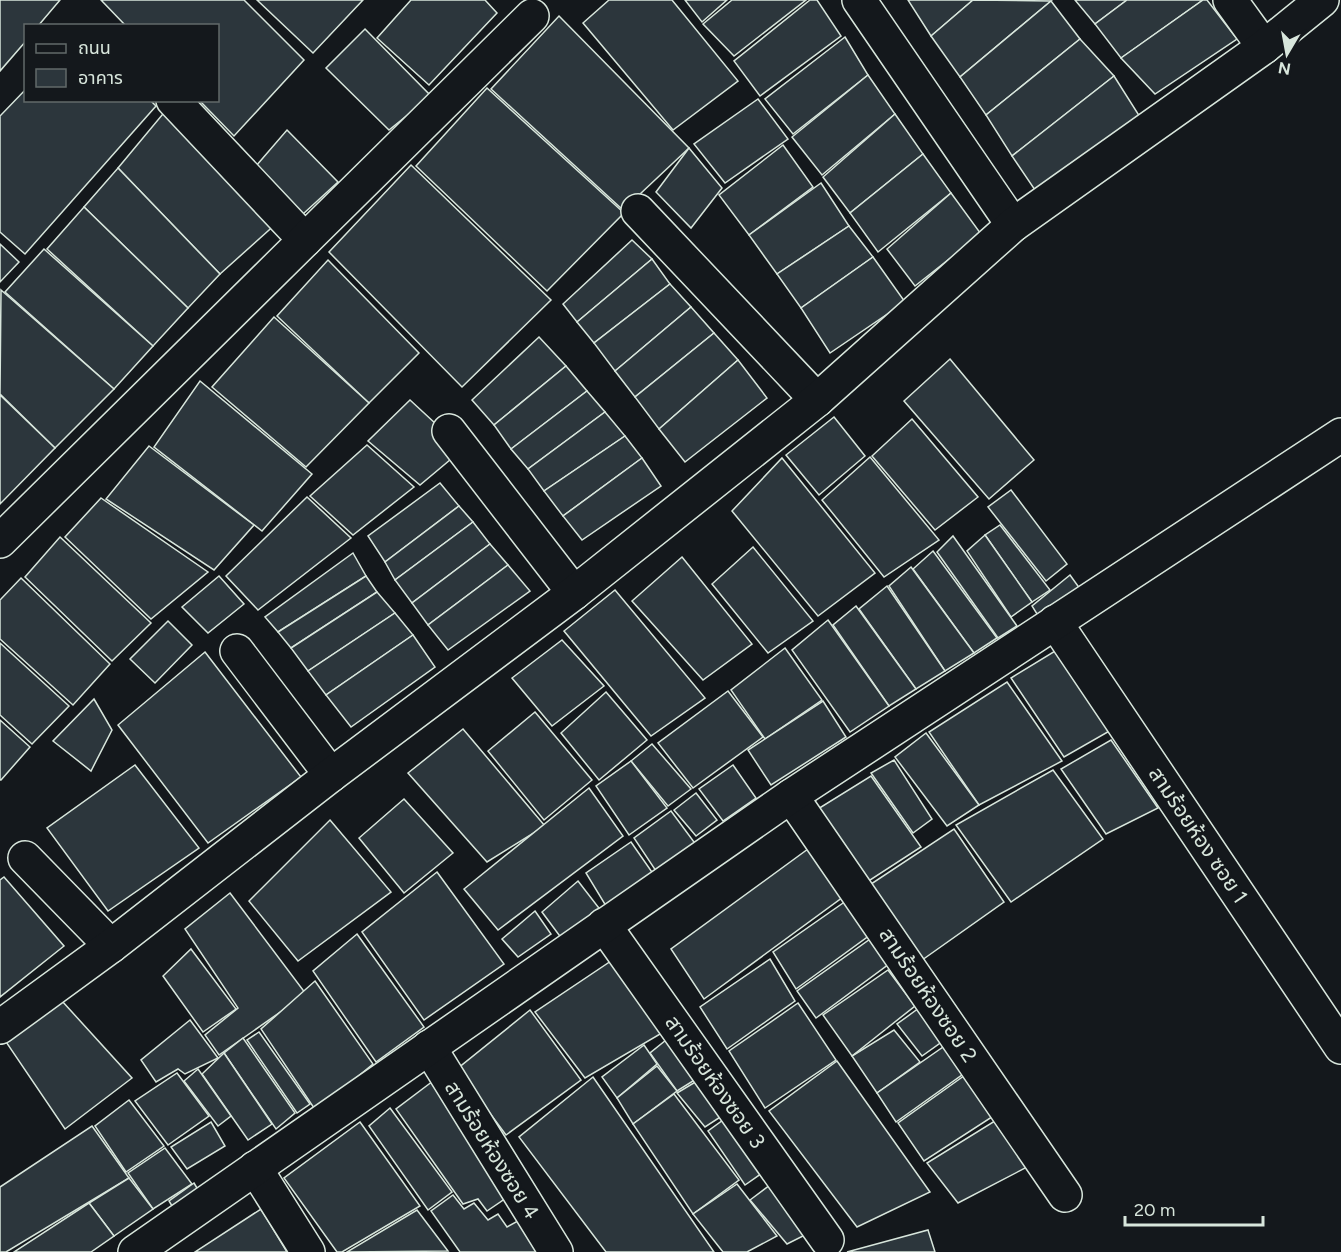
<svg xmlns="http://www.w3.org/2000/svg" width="1341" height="1252" font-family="Figtree,'Noto Sans Thai',sans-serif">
<rect width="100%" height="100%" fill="#14181c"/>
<g fill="#2c363c" stroke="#d8e6dc" stroke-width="1.5">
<polygon points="0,0 60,0 38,26 26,26 26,41 0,71"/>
<polygon points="101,0 244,0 304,60 234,136 199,100 218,100 218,26 126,26"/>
<polygon points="257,0 363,0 313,53"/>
<polygon points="411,0 485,0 497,13 429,85 377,38"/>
<polygon points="609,0 672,0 738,81 673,130 583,23"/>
<polygon points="685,0 727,0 702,22"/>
<polygon points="732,0 806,0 734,56 703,24"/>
<polygon points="810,0 817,0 841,36 760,96 734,61"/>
<polygon points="908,0 973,0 931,36"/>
<polygon points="973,0 1051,1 960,77 931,36"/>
<polygon points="1075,0 1127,0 1095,24"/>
<polygon points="1127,0 1203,0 1121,58 1095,24"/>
<polygon points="1203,0 1207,0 1237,39 1155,94 1121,58"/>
<polygon points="1051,1 1080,39 986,115 960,77"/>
<polygon points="559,16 689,148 623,210 491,89"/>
<polygon points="365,29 431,96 389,130 326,68"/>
<polygon points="845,37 868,75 793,134 765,99"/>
<polygon points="1080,39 1114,76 1012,156 986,115"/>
<polygon points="868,75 895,114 822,175 792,137"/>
<polygon points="1114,76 1140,117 1037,193 1012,156"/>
<polygon points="487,88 624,213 547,291 416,166"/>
<polygon points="26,89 26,100 150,100 156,106 25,254 0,232 0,116"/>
<polygon points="758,99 788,139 725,183 694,144"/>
<polygon points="167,109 278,222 220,274 118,168"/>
<polygon points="895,114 923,154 850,213 823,177"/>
<polygon points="287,130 338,182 303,214 256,166"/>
<polygon points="783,145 813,187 749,235 719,195"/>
<polygon points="689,148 722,188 691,228 656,192"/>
<polygon points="923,154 951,193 878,252 850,213"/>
<polygon points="411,165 551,300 462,387 329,252"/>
<polygon points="118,168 220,274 188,308 84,207"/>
<polygon points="821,183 849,226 777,274 749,235"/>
<polygon points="951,193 981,234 915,286 887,249"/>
<polygon points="84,207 188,308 153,346 47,249"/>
<polygon points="849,226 873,257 801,308 777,274"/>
<polygon points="632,240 652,259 577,322 563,304"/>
<polygon points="0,244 19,262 0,282"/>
<polygon points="44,249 153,346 114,389 5,292"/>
<polygon points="873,257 905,302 830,353 801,308"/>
<polygon points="652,259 670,284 594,343 577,322"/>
<polygon points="328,260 419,353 369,403 277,316"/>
<polygon points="670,284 691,307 615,371 594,343"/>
<polygon points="1,290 114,389 55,448 0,394"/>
<polygon points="691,307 714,333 635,397 615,371"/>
<polygon points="274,317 369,403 306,467 212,387"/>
<polygon points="714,333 738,360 659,429 635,397"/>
<polygon points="539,337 566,366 494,425 472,400"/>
<polygon points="950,359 1034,460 989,499 904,401"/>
<polygon points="738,360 767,398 685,462 659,429"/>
<polygon points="566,366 587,391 511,449 494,425"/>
<polygon points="200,381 312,474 262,531 154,447"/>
<polygon points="587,391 605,412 528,469 511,449"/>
<polygon points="0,395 55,448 0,504"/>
<polygon points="410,400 463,449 420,485 368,441"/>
<polygon points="605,412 625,436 544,491 528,469"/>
<polygon points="834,417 865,456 819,495 786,455"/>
<polygon points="912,419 978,497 935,530 872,456"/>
<polygon points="625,436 642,458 563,516 544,491"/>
<polygon points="367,445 414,487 353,535 310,496"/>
<polygon points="149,446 254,525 214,570 106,499"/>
<polygon points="870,457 939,540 884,577 822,500"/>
<polygon points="642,458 661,486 582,540 563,516"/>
<polygon points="782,458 875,573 818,616 732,511"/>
<polygon points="440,483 459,506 385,562 368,536"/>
<polygon points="1011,490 1067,564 1046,581 988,507"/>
<polygon points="307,497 351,538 258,610 226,576"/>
<polygon points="101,498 208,572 151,619 65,537"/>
<polygon points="459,506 473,522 395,580 385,562"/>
<polygon points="473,522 490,544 412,603 395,580"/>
<polygon points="1000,525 1050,590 1032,602 985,535"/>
<polygon points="985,535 1032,602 1011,617 967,551"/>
<polygon points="953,536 1017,626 998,638 937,552"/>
<polygon points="60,537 151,623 112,661 25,577"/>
<polygon points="490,544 508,565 428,625 412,603"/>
<polygon points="753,547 813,621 768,653 712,584"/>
<polygon points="933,551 997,638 974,653 913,569"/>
<polygon points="353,553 366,576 278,632 265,617"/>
<polygon points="682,557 752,644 703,680 632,601"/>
<polygon points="508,565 530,591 448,650 428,625"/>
<polygon points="911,567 974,653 945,671 889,586"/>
<polygon points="1070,575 1083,593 1042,622 1032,606"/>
<polygon points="219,576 244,604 208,633 182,607"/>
<polygon points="366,576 377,592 291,648 278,632"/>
<polygon points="21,578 110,664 73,705 0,639 0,600"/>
<polygon points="887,586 945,671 916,689 859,609"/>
<polygon points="615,590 705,698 651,736 564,631"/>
<polygon points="377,592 395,613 308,671 291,648"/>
<polygon points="856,606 916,689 889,706 833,625"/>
<polygon points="395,613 413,635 326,695 308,671"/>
<polygon points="828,620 889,706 850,732 792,650"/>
<polygon points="168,621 192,645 155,683 130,659"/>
<polygon points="413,635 435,667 351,727 326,695"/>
<polygon points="562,640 604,686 552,726 512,678"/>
<polygon points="0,643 69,706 32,744 0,715"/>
<polygon points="785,648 822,700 765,739 731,690"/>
<polygon points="1060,648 1113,729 1064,757 1011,678"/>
<polygon points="205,652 301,777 208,843 118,725"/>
<polygon points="1007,682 1062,761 979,805 929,732"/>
<polygon points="728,691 763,737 693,788 658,743"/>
<polygon points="606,692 647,740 599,780 561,733"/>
<polygon points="94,699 112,730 91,771 53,741"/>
<polygon points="823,701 846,737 771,785 748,750"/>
<polygon points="535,712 592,780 544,820 488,751"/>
<polygon points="0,720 30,747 1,780 0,780"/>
<polygon points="463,729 545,826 487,862 408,773"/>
<polygon points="926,733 979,805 947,826 895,757"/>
<polygon points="1111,740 1158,808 1106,834 1061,769"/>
<polygon points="652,744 691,789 668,806 631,761"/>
<polygon points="894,760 932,819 913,833 871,773"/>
<polygon points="631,761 667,808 629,835 596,786"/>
<polygon points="135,765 199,848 108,911 47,828"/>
<polygon points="733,765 756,798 723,821 699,789"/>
<polygon points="1053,770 1103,839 1011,902 956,825"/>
<polygon points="871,776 921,847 864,884 813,812"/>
<polygon points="589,788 623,836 498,930 464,889"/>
<polygon points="696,793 717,820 696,836 674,810"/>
<polygon points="404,799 453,853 404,893 359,838"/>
<polygon points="671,811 697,846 658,874 634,838"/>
<polygon points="330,820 391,892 298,961 249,901"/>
<polygon points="954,829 1004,902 915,965 865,888"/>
<polygon points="631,842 654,875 606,906 586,873"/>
<polygon points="808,849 843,897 704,999 671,949"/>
<polygon points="437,872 504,964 424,1020 362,932"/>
<polygon points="4,877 64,946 0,997 0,880"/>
<polygon points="578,881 602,912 562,939 542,912"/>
<polygon points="230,893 306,994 219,1055 205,1035 238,1008 185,929"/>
<polygon points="846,901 870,935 796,989 773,952"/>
<polygon points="535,911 551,934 518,957 502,939"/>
<polygon points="357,934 424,1027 376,1062 313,971"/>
<polygon points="873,937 893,961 816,1018 797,991"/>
<polygon points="191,949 236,1009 203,1032 163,976"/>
<polygon points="617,957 667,1030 585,1078 535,1012"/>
<polygon points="770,959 795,1001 727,1049 700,1007"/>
<polygon points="888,970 915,1006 852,1056 823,1015"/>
<polygon points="315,981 373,1064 316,1111 261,1029"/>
<polygon points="52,990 132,1078 65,1129 0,1033"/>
<polygon points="798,1003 836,1060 765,1108 729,1051"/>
<polygon points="919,1008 943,1041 922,1056 897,1024"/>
<polygon points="530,1010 581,1080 506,1135 457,1069"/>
<polygon points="190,1020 218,1058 185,1074 178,1069 156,1082 141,1060"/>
<polygon points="894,1030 920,1062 877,1093 852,1056"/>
<polygon points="259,1032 310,1104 297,1113 247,1040"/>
<polygon points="671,1036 701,1076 677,1091 650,1053"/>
<polygon points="243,1038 295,1113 276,1129 224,1053"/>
<polygon points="644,1045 657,1064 617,1098 602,1077"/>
<polygon points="946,1045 966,1072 896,1122 877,1093"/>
<polygon points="224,1053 272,1124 248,1140 202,1074"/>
<polygon points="837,1061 930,1192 857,1227 769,1111"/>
<polygon points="657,1066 677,1091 633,1124 617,1098"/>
<polygon points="198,1069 231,1116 218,1126 184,1081"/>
<polygon points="177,1073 209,1116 168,1145 135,1101"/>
<polygon points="968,1073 995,1115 924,1161 898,1123"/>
<polygon points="593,1077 714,1252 606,1252 519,1137"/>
<polygon points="437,1078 512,1194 487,1211 478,1199 463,1204 396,1109"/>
<polygon points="702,1078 728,1112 705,1127 677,1093"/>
<polygon points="674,1094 739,1180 693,1214 633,1124"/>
<polygon points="129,1100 164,1146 126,1172 95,1126"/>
<polygon points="390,1108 452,1192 428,1210 369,1126"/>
<polygon points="730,1115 768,1169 745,1185 708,1131"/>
<polygon points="998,1119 1029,1166 958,1203 927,1163"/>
<polygon points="211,1122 225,1146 187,1169 171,1147"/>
<polygon points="360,1122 420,1206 342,1252 337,1252 284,1178"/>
<polygon points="92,1126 129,1178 6,1252 0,1252 0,1187"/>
<polygon points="165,1148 192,1184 153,1209 128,1173"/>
<polygon points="129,1178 153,1209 114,1236 89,1203"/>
<polygon points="774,1182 809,1233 787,1244 750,1200"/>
<polygon points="194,1183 204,1200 178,1216 169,1201"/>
<polygon points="737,1184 777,1236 747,1252 723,1252 693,1214"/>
<polygon points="453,1195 464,1209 474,1203 488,1220 498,1214 507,1227 538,1210 560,1252 460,1252 431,1211"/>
<polygon points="89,1203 114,1236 91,1252 14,1252"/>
<polygon points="261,1209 287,1252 195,1252"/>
<polygon points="417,1210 448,1251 347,1252"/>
<polygon points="928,1230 935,1252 847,1252"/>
</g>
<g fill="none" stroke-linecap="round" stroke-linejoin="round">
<g stroke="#d8e6dc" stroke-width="36">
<g id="minor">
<polyline points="859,0 1013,225"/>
<polyline points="1230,0 1264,47"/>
<polyline points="173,100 305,240"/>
<polyline points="638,211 817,400"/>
<polyline points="449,431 574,593"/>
<polyline points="0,541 532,16"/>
<polyline points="1055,622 1341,1047"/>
<polyline points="237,651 331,775"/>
<polyline points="791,796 1065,1195"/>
<polyline points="25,858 111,946"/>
<polyline points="604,925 827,1240"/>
<polyline points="0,1027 111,946 331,775 574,593 817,400 1013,225 1264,47 1322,0"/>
<polyline points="429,1047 556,1252"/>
<polyline points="255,1168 308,1252"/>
<polyline points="135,1252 791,796 1341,435"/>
</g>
</g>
<use href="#minor" stroke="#14181c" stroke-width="33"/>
</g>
<g text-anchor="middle" stroke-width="4.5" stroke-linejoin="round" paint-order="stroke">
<g font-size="21" fill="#d8e6dc" stroke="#14181c">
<text transform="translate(1198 835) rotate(56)" y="7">สามร้อยห้อง ซอย 1</text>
<text transform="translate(928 995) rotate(56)" y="7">สามร้อยห้องซอย 2</text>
<text transform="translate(715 1082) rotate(55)" y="7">สามร้อยห้องซอย 3</text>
<text transform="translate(492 1150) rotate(58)" y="7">สามร้อยห้องซอย 4</text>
</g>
</g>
<rect x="24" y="24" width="195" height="78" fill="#14181c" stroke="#626a69" stroke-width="1.5"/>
<rect x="36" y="44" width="30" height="9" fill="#14181c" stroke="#626a69" stroke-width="1.5"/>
<text x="78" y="54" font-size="18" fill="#d8e6dc">ถนน</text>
<rect x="36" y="69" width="30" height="18" fill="#2c363c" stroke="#626a69" stroke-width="1.5"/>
<text x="78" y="84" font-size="18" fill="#d8e6dc">อาคาร</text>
<g transform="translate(1287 54) rotate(190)" stroke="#14181c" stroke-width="4.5" paint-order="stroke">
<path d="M0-4.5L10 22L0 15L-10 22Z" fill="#d8e6dc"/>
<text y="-9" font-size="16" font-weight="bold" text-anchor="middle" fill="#d8e6dc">N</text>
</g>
<path d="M1125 1216v9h138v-9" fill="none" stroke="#d8e6dc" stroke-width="3"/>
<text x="1134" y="1216" font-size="18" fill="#d8e6dc" stroke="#14181c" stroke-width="4.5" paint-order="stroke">20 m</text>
</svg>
